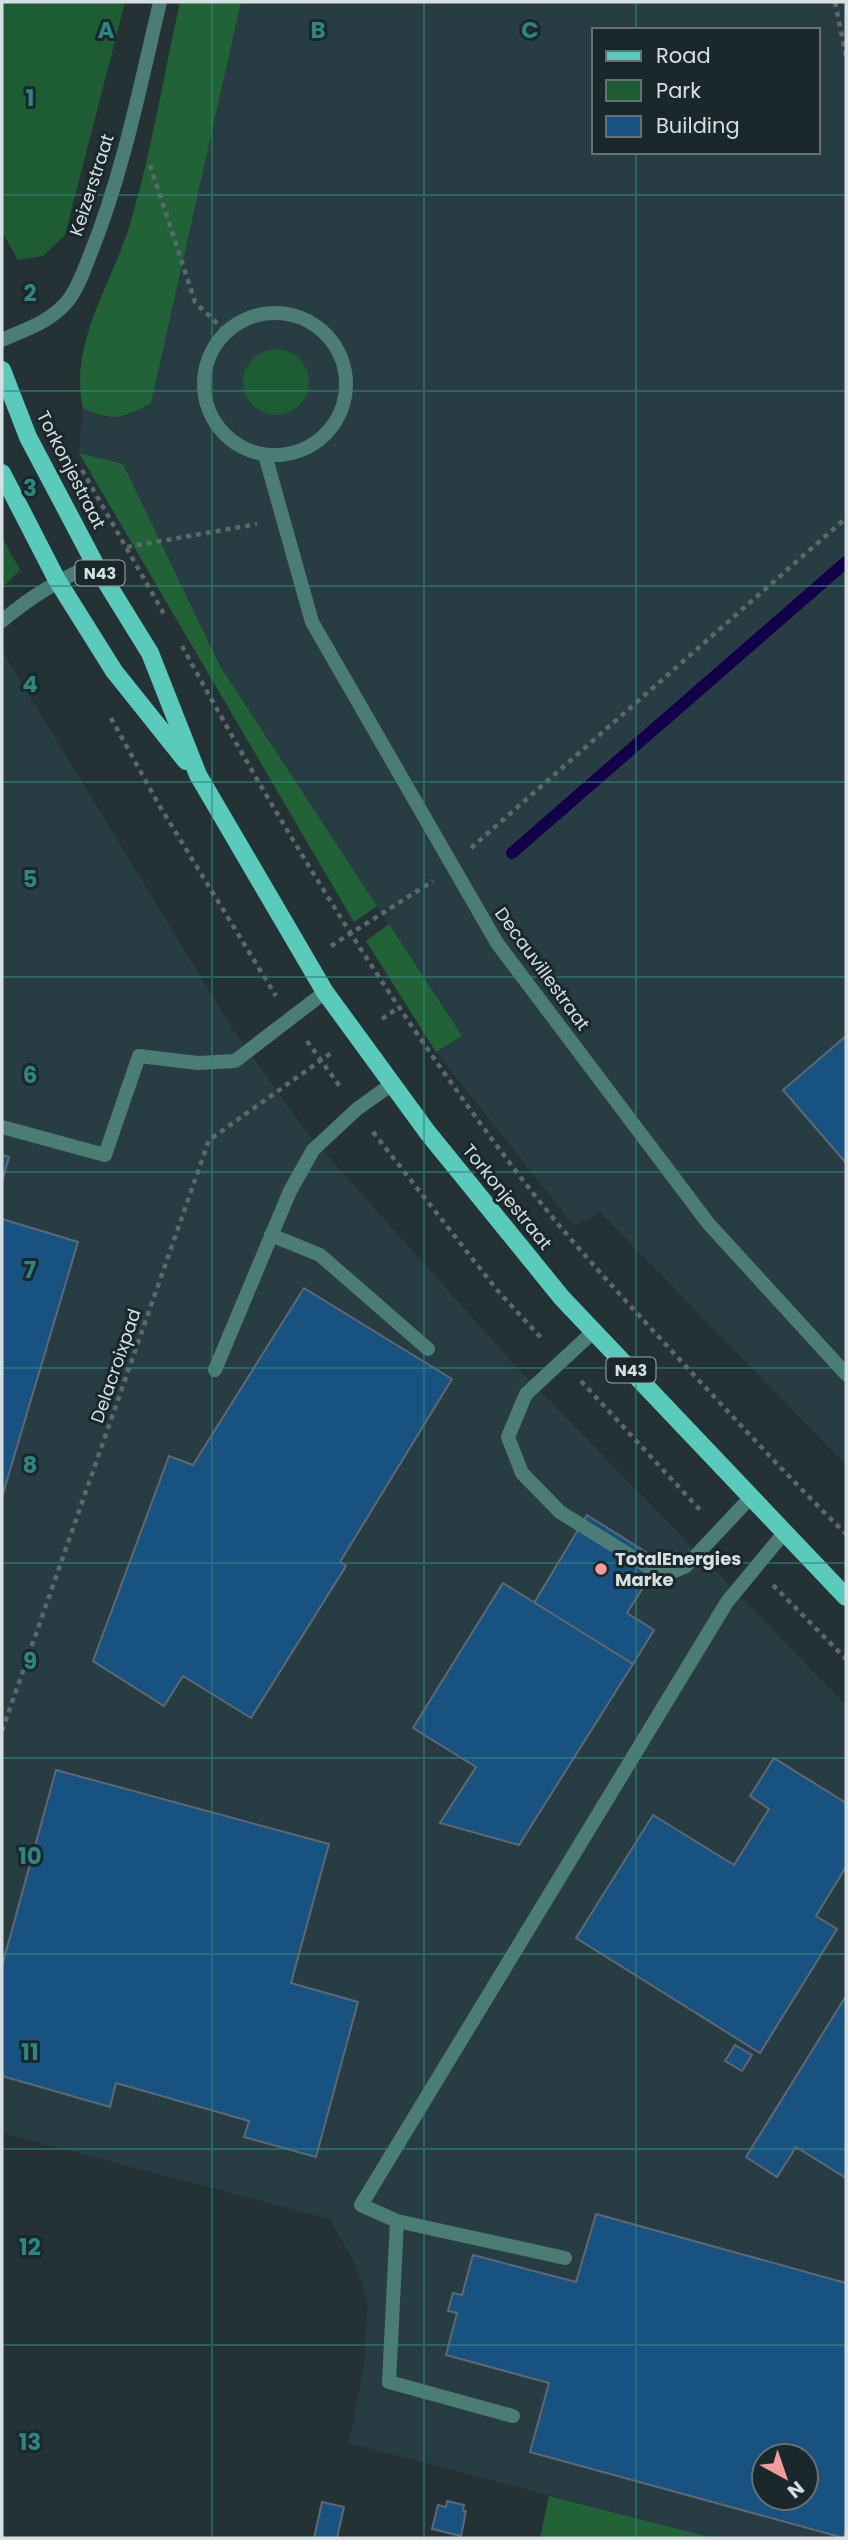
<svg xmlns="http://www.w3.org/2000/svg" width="848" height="2540" font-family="Poppins,sans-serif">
<rect width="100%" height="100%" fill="#243235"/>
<g fill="#283d43" fill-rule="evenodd">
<path d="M241,2H846V1465L600,1212L574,1226L436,1052L462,1036L220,666L123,464L79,453L83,408L106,418L128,416L151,402ZM594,30H818V152H594Z"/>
<path d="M2,651L232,1028L307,1133L512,1362L846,1705V2538H714L349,2443L364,2365L368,2302L354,2262L330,2219L2,2133ZM764,2456H806V2498H764Z"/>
</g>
<g fill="#1e5c33">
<polygon points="2,2 125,2 65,235 43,256 18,260 2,232"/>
<circle cx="276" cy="382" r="33"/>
<polygon points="2,537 20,570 2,588"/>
</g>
<g fill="#216337">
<path d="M180,2H241L151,403C122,419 113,422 83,408C68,343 114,281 131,221C152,149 164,74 180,2Z"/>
<polygon points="79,453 123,464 220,666 377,906 354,922"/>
<polygon points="389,924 462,1036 436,1052 366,941"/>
<polygon points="549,2496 714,2538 540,2538"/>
</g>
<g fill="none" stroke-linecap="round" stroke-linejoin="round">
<polyline stroke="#120049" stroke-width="12" points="512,853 846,562"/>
</g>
<g fill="#185281" stroke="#5f6872" stroke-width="2" fill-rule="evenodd">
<polygon points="846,1036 846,1163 783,1090"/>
<polygon points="2,1155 9,1157 2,1182"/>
<polygon points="2,1219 78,1242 2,1497"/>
<polygon points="304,1288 452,1379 340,1562 346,1566 251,1718 183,1676 164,1706 93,1661 169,1456 193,1465"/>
<polygon points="587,1515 660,1561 627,1613 654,1630 633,1664 534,1603"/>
<polygon points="503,1583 633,1664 519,1845 440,1823 476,1767 413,1728"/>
<polygon points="774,1758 846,1803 846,1867 816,1916 837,1929 760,2053 576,1938 653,1815 734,1865 769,1809 750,1796"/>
<polygon points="56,1770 329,1844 291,1983 358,2002 316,2157 244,2137 249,2121 116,2083 110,2107 2,2076 2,1966"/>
<polygon points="846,1996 846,2178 796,2147 777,2177 746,2157"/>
<polygon points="735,2045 752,2055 742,2071 725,2061"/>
<path d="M596,2214L846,2283V2528L844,2538L530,2452L549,2383L446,2355L457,2313L448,2311L453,2293L462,2295L473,2255L576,2282ZM764,2456H806V2498H764Z"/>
<polygon points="447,2501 464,2505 463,2511 466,2511 461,2536 432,2529 438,2505 446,2507"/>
<polygon points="322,2502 344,2507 337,2538 314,2538"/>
</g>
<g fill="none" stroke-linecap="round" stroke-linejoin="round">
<g stroke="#5c686b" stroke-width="4.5" stroke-dasharray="5 5" stroke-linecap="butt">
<polyline points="835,2 846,56"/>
<polyline points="150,165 195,302 226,332"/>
<polyline points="82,470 164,614"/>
<polyline points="127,547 257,524"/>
<path d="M182,646C283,831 394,1012 522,1179C571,1243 626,1301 680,1360C735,1419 789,1478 846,1534"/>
<polyline points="111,718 159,805 276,996"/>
<polyline points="471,848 846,518"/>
<polyline points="331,946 433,881"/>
<polyline points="382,1019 399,1007"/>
<polyline points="307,1041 341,1088"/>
<polyline points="373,1132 497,1290 544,1341"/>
<polyline points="581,1381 701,1511"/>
<polyline points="773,1585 846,1659"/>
<polyline points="2,1731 209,1140 334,1051"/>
</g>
<g stroke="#4b7d75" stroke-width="14">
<path d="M2,621C31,596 60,579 95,564"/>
<polyline points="2,1127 105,1155 139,1056 198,1063 235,1061 325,992"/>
<polyline points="271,1235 320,1255 428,1349"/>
<polyline points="594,1331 526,1394 508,1437 522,1473 560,1512 663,1576 686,1566 751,1497"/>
<polyline points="215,1370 290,1191 313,1150 357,1109 392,1084"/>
<polyline points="397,2221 389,2382 513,2416"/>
<polyline points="565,2258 397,2221 361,2205 727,1602 784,1533"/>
</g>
<g stroke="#4b7d75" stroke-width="14">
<circle cx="275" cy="384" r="71"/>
<path d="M2,340C26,329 48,323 66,303C77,291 84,270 90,255C123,173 140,87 160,2"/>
<polyline points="265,455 312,622 497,943 708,1223 846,1374"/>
</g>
<g stroke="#5acabb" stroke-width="18">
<polyline points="2,370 28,437 95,564 150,653 198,775 325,992 428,1133 562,1298 846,1597"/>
<polyline points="2,473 57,580 114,671 186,761"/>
</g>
</g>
<path fill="none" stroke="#2d867f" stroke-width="2" stroke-opacity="0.55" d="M212,2V2538M424,2V2538M636,2V30M636,152V2538M2,195H846M2,391H846M2,586H846M2,782H846M2,977H846M2,1172H846M2,1368H846M2,1563H846M2,1758H846M2,1954H846M2,2149H846M2,2345H846"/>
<circle fill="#f59b9e" stroke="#1a282b" stroke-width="2.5" cx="601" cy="1569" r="7"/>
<g text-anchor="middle" stroke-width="6" stroke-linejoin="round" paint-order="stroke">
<g fill="#1a282b" stroke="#9ea8aa" stroke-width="2">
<rect x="75.5" y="560.5" width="49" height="25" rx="5"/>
<rect x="606.5" y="1357.5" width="49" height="25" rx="5"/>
</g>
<g font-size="16" font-weight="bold" fill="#d6dfe1">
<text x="100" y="579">N43</text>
<text x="631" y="1376">N43</text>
</g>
<g font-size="18" fill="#d6dfe1" stroke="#1a282b">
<text transform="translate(92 185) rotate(-72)" y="6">Keizerstraat</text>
<text transform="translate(71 470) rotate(63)" y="6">Torkonjestraat</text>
<text transform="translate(542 969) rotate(54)" y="6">Decauvillestraat</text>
<text transform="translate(507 1197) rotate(51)" y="6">Torkonjestraat</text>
<text transform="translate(116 1366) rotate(-71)" y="6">Delacroixpad</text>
</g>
<g font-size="18" font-weight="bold" fill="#d6dfe1" stroke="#1a282b" text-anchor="start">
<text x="615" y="1565">TotalEnergies<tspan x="615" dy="21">Marke</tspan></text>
</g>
</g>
<g font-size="23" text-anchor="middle" font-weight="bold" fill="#2d867f" stroke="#1a282b" stroke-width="6" stroke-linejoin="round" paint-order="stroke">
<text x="106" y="38">A</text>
<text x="318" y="38">B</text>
<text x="530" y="38">C</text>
<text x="30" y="106">1</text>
<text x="30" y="301">2</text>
<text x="30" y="496">3</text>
<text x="30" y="692">4</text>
<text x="30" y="887">5</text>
<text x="30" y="1083">6</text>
<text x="30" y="1278">7</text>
<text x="30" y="1473">8</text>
<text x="30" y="1669">9</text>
<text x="30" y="1864">10</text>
<text x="30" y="2060">11</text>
<text x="30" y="2255">12</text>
<text x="30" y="2450">13</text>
</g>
<rect width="848" height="2540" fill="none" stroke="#d6dfe1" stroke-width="7"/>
<rect x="592" y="28" width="228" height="126" fill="#1a282b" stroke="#657174" stroke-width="2"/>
<rect x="606" y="51" width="35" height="10" fill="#5acabb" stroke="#657174" stroke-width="2"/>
<text x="656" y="63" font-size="21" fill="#d6dfe1">Road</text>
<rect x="606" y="80" width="35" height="21" fill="#1e5c33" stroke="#657174" stroke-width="2"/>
<text x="656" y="98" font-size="21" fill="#d6dfe1">Park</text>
<rect x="606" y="116" width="35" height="21" fill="#185281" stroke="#657174" stroke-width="2"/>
<text x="656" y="133" font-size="21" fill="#d6dfe1">Building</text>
<g transform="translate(785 2477) rotate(140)"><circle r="33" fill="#1a282b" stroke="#657174" stroke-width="2"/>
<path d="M0-5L12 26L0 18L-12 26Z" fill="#f59b9e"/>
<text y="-10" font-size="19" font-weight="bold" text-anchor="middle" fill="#d6dfe1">N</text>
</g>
</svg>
